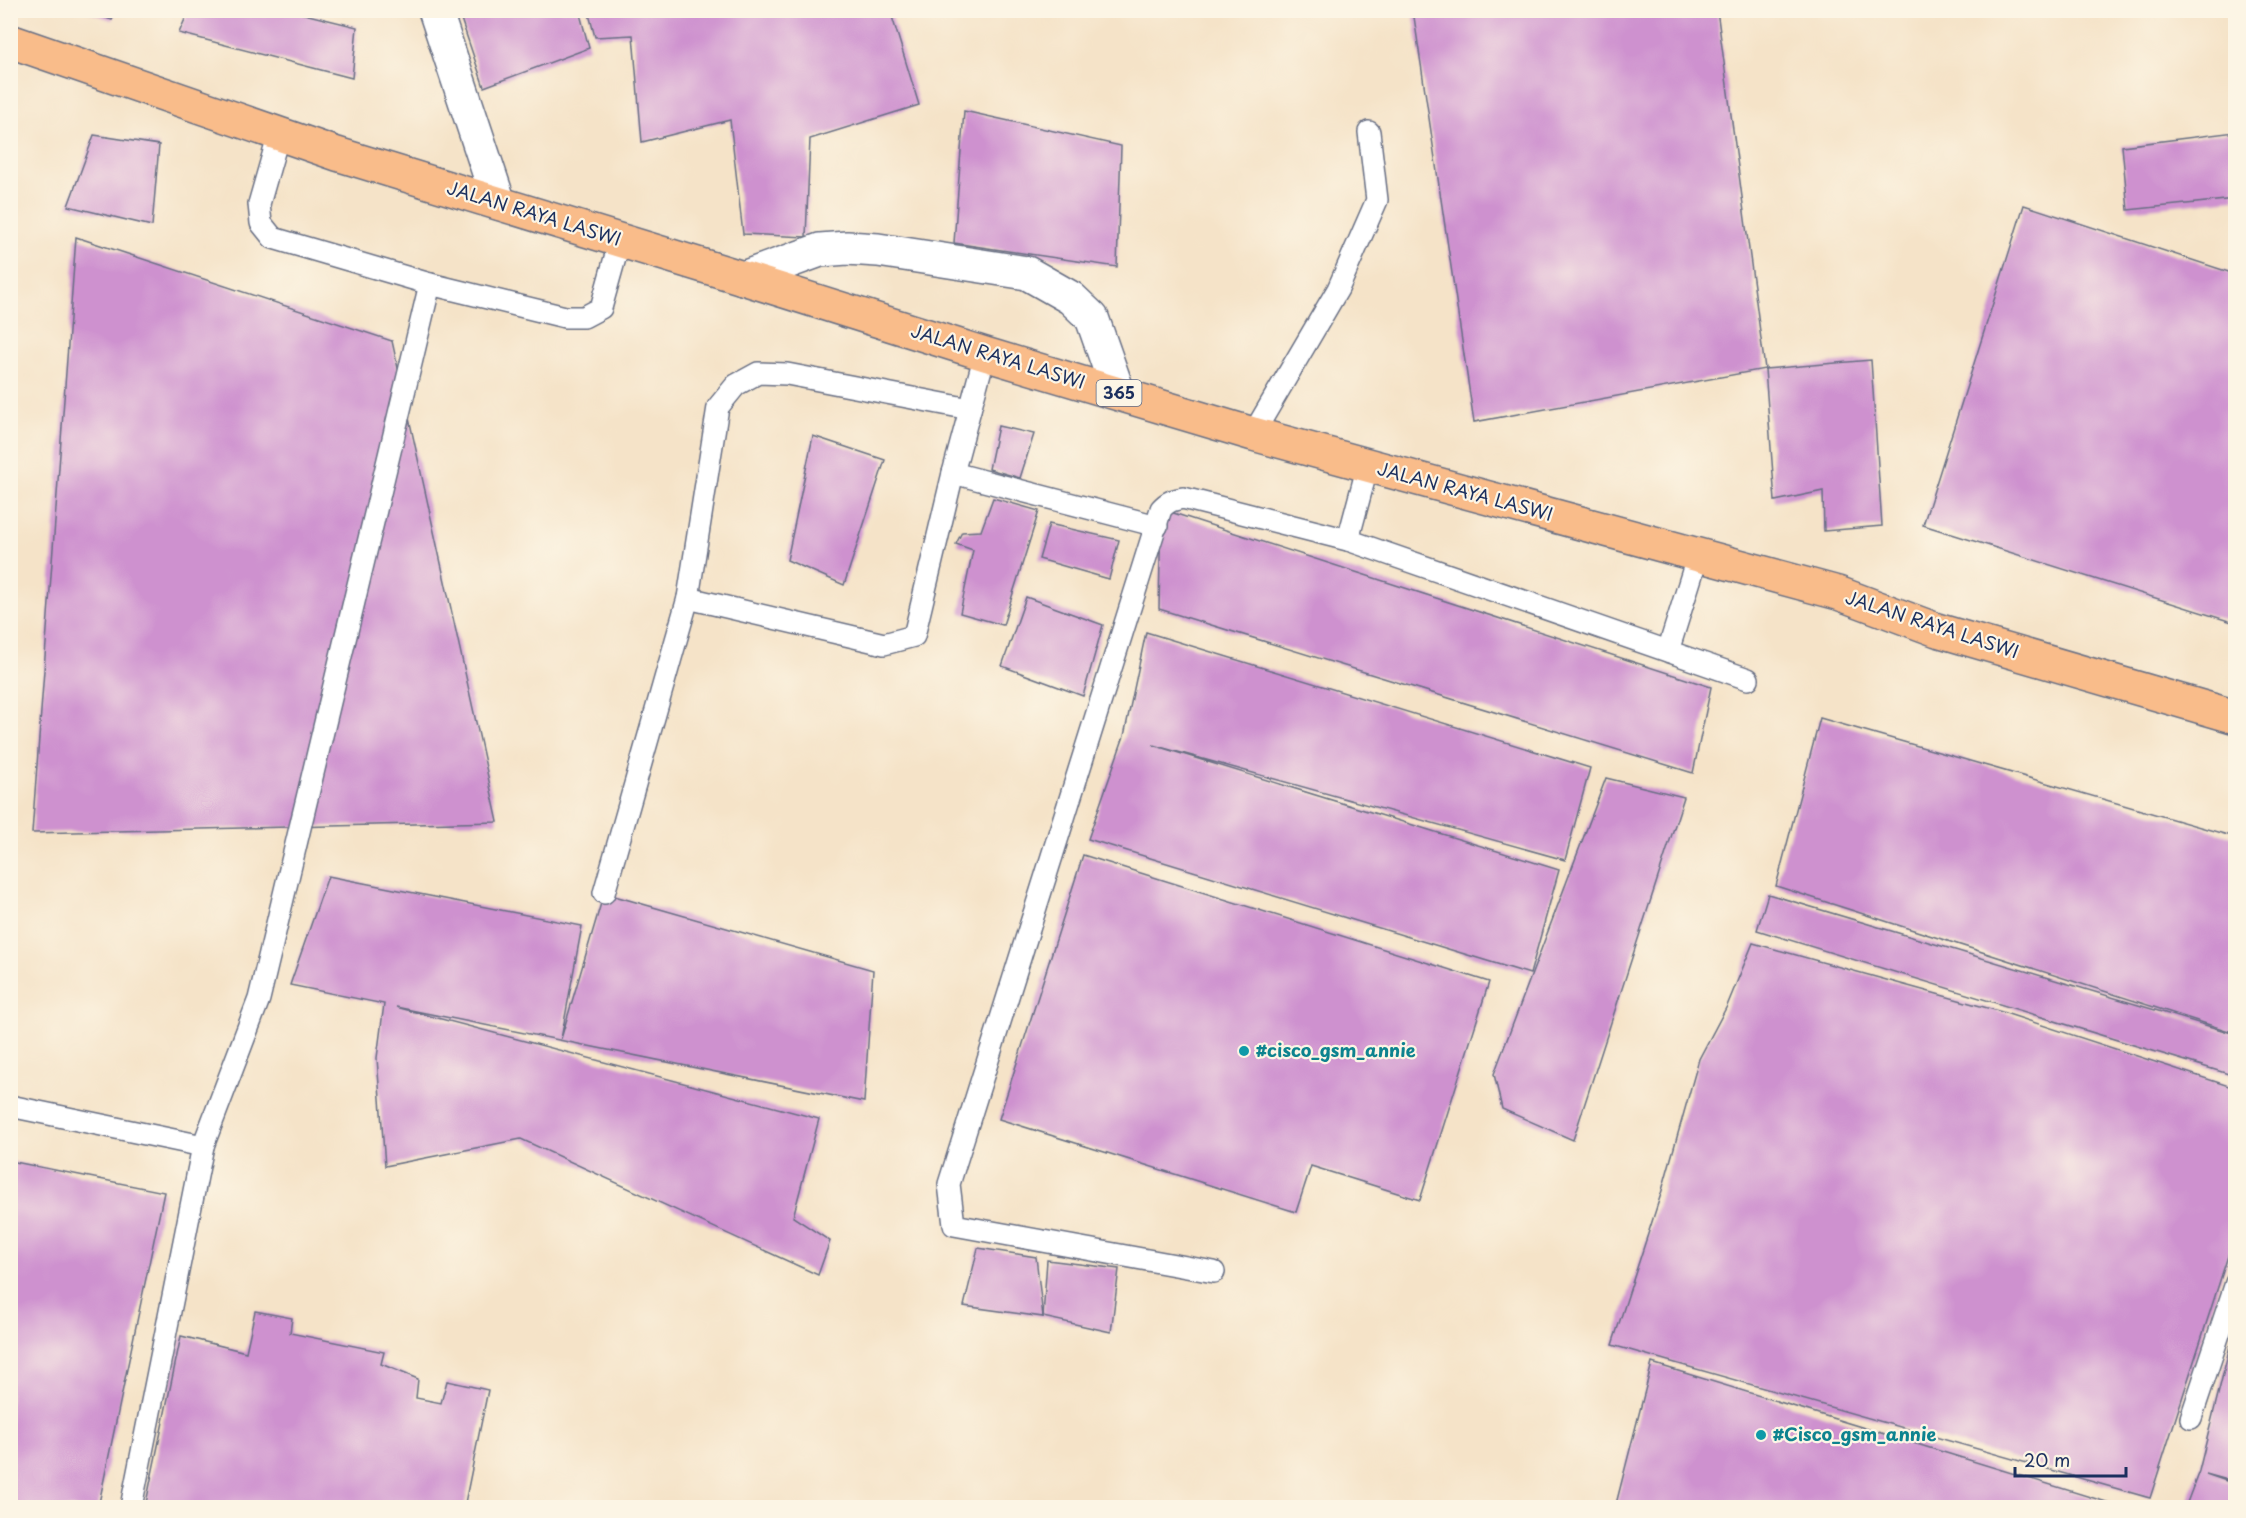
<svg xmlns="http://www.w3.org/2000/svg" width="2246" height="1518" font-family="'Playpen Sans',sans-serif">
<rect width="100%" height="100%" fill="#fcf5e5"/>
<filter id="ink" filterUnits="userSpaceOnUse"><feTurbulence type="fractalNoise" baseFrequency=".0167" numOctaves="2"/><feDisplacementMap in="SourceGraphic" scale="12" xChannelSelector="R" yChannelSelector="G"/><feConvolveMatrix kernelMatrix="1 2 1 2 8 2 1 2 1" color-interpolation-filters="sRGB"/></filter>
<filter id="wash" filterUnits="userSpaceOnUse"><feTurbulence type="fractalNoise" baseFrequency=".008" numOctaves="4" result="noise"/><feDisplacementMap in="SourceGraphic" scale="24" xChannelSelector="R" yChannelSelector="G"/><feGaussianBlur stdDeviation="1.35" result="paint"/><feColorMatrix in="noise" values="0 0 0 0 0 0 0 0 0 0 0 0 0 0 0 0 0 1.4 0 .05"/><feComposite in="paint" operator="in"/></filter>
<g filter="url(#wash)">
<rect width="100%" height="100%" fill="#f5e3c8"/>
<g id="blocks">
<g fill="#ce91cf">
<polygon points="83,10 116,10 112,20"/>
<polygon points="189,10 288,10 357,27 352,78 179,33"/>
<polygon points="458,10 579,10 589,48 484,87"/>
<polygon points="588,10 890,10 919,105 810,139 806,237 743,234 730,120 642,142 633,35 595,37"/>
<polygon points="1413,10 1717,10 1765,369 1474,422"/>
<polygon points="964,111 1121,146 1117,267 954,243"/>
<polygon points="2235,132 2235,199 2128,210 2122,146"/>
<polygon points="94,135 159,145 152,226 68,206"/>
<polygon points="2024,205 2235,274 2235,623 1923,525"/>
<polygon points="76,237 392,341 498,822 32,833"/>
<polygon points="1871,360 1882,526 1824,531 1823,491 1775,501 1765,369"/>
<polygon points="998,426 1034,434 1020,478 989,469"/>
<polygon points="813,436 885,460 844,585 787,560"/>
<polygon points="993,498 1039,511 1003,625 960,613 973,550 956,544 962,532 981,531"/>
<polygon points="1161,509 1711,687 1693,773 1159,609"/>
<polygon points="1049,524 1119,540 1109,579 1039,559"/>
<polygon points="1026,597 1103,625 1083,696 1002,666"/>
<polygon points="1146,632 1590,768 1565,860 1153,745 1559,870 1530,974 1088,839 1124,736"/>
<polygon points="1820,718 2235,837 2235,1033 1776,886"/>
<polygon points="1606,778 1684,797 1573,1140 1502,1109 1494,1074"/>
<polygon points="1083,855 1489,982 1420,1200 1311,1166 1296,1212 999,1119"/>
<polygon points="328,876 582,926 561,1039 604,893 873,970 864,1102 396,1007 819,1119 793,1217 830,1241 818,1275 521,1139 385,1166 377,1058 384,1004 290,985"/>
<polygon points="1768,894 2235,1034 2235,1076 1757,930"/>
<polygon points="1753,943 2002,1012 2235,1088 2235,1234 2150,1498 1612,1345 1661,1194 1699,1059 1727,1006"/>
<polygon points="10,1161 164,1192 98,1508 10,1508"/>
<polygon points="978,1248 1036,1257 1043,1317 964,1306"/>
<polygon points="1047,1260 1119,1269 1111,1332 1043,1317"/>
<polygon points="255,1311 292,1318 290,1333 384,1352 381,1364 418,1379 416,1398 441,1403 447,1381 488,1390 464,1508 167,1508 146,1503 181,1336 246,1352"/>
<polygon points="2230,1346 2235,1347 2235,1482 2206,1474 2235,1484 2235,1508 2185,1508 2199,1471"/>
<polygon points="1652,1363 2123,1507 2123,1508 1615,1508"/>
</g>
</g>
</g>
<g filter="url(#ink)">
<use href="#blocks" fill-opacity="0" stroke="#676e83" stroke-width="1.5"/>
<g fill="none" stroke-linecap="round" stroke-linejoin="round">
<g stroke="#676e83" stroke-width="24">
<g id="service">
<polyline points="279,134 259,204 261,223 273,238 430,284 565,317 584,317 601,308 620,240"/>
<polyline points="1253,434 1338,289 1377,200 1369,132"/>
<polyline points="953,473 1157,526"/>
<polyline points="1348,540 1368,465"/>
<polyline points="688,598 884,644 914,636 953,473 985,354"/>
<polyline points="1668,651 1698,555"/>
<polyline points="604,893 688,598 718,407 736,385 758,373 787,374 970,409"/>
<polyline points="10,1106 203,1146"/>
<path d="M1214,1272L954,1225L949,1184L1161,509C1168,501 1173,500 1183,498L1348,540L1748,679"/>
<polyline points="2191,1418 2236,1283"/>
<polyline points="132,1502 203,1146 259,999 430,284"/>
</g>
</g>
<g stroke="#676e83" stroke-width="36">
<g id="minor">
<polyline points="435,10 499,203"/>
<polyline points="743,278 820,250 847,248 878,250 1027,273 1071,298 1092,318 1118,392"/>
</g>
</g>
<g stroke="#676e83" stroke-width="36">
<polyline id="primary" points="10,41 337,154 743,278 985,354 1253,434 1838,593 1937,630 2236,717"/>
</g>
<use href="#service" stroke="#fff" stroke-width="21"/>
<use href="#minor" stroke="#fff" stroke-width="33"/>
<use href="#primary" stroke="#f9bc8a" stroke-width="33"/>
</g>
</g>
<g fill="#0f9aa8" stroke="#fcf5e5" stroke-width="2">
<circle cx="1244" cy="1051" r="6"/>
<circle cx="1761" cy="1435" r="6"/>
</g>
<g text-anchor="middle" stroke-width="4.5" stroke-linejoin="round" paint-order="stroke">
<rect fill="#fcf5e5" stroke="#5e6a86" stroke-width="1.5" x="1096.5" y="380" width="45" height="26" rx="4.5"/>
<g font-size="16" font-weight="bold" fill="#1b2f5e">
<text x="1119" y="399">365</text>
</g>
<g font-size="18" fill="#1b2f5e" stroke="#fcf5e5">
<text transform="translate(534 214) rotate(17)" y="6">JALAN RAYA LASWI</text>
<text transform="translate(998 357) rotate(17)" y="6">JALAN RAYA LASWI</text>
<text transform="translate(1465 492) rotate(15)" y="6">JALAN RAYA LASWI</text>
<text transform="translate(1932 625) rotate(18)" y="6">JALAN RAYA LASWI</text>
</g>
<g font-size="18" font-weight="bold" fill="#0d838f" stroke="#fcf5e5" text-anchor="start">
<text x="1256" y="1057">#cisco_gsm_annie</text>
<text x="1773" y="1441">#Cisco_gsm_annie</text>
</g>
</g>
<rect width="2246" height="1518" fill="none" stroke="#fcf5e5" stroke-width="36"/>
<path d="M2015 1467v9h111v-9" fill="none" stroke="#1b2f5e" stroke-width="3"/>
<text x="2024" y="1467" font-size="18" fill="#1b2f5e" stroke="#fcf5e5" stroke-width="4.5" paint-order="stroke">20 m</text>
</svg>
